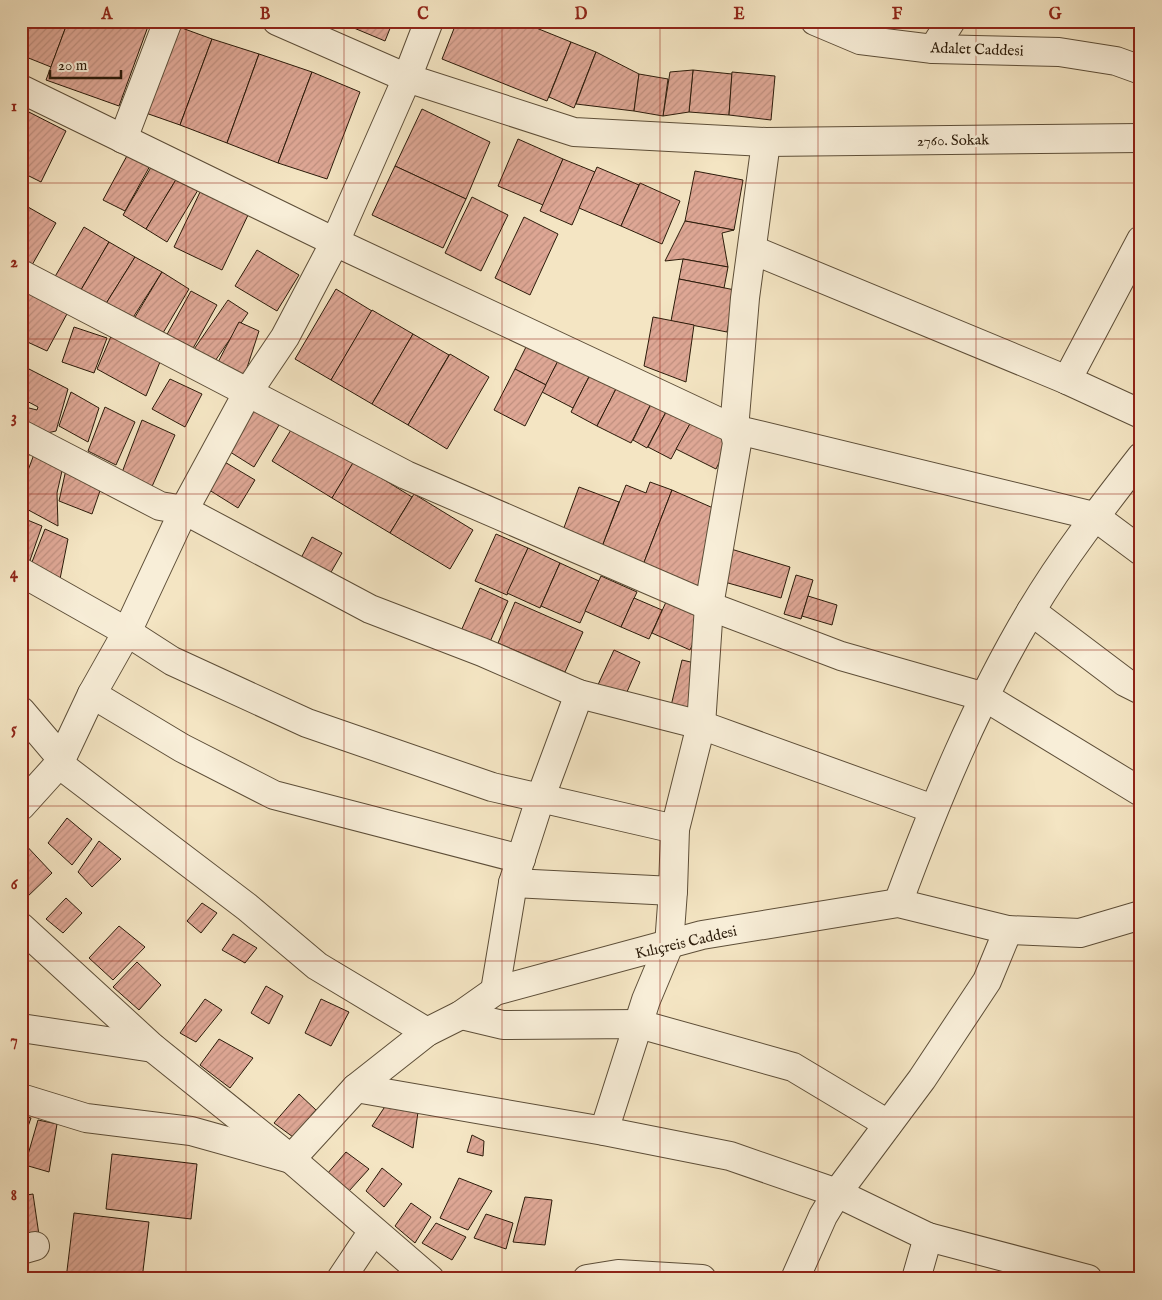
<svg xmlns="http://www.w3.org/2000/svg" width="1162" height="1300" font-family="'IM FELL English',serif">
<defs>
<pattern id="building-hatch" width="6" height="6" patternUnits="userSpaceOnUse" patternTransform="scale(1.25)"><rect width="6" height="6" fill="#dea795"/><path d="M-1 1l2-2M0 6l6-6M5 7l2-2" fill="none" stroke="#bf8f7f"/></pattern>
</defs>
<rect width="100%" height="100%" fill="#f4e5c3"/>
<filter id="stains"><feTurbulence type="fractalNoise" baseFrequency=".004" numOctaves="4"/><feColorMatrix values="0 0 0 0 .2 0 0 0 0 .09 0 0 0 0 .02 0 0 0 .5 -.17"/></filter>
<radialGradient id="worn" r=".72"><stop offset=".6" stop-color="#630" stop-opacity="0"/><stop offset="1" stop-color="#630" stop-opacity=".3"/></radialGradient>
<g fill="url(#building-hatch)" stroke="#2b1b0a">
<polygon points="21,21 68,21 51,67 21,55"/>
<polygon points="68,21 150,21 119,106 46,80"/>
<polygon points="343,21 393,21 385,41 342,23"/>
<polygon points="457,21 519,21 571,42 547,101 442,59"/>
<polygon points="171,24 212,39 180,125 140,111"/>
<polygon points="212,39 259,54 227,143 180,125"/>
<polygon points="571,42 596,52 574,108 549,97"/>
<polygon points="596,52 639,74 634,111 576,104"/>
<polygon points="259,54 312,72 278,163 227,143"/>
<polygon points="693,70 732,74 729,115 689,112"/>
<polygon points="693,70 689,112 663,116 670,72"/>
<polygon points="312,72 360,92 327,179 278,163"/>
<polygon points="732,72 775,76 771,120 729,115"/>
<polygon points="639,74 668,79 663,116 634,111"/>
<polygon points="21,108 66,131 41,182 21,172"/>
<polygon points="422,109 490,142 466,199 395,166"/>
<polygon points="518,139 563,159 543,205 498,186"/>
<polygon points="129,152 151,164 125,211 103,200"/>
<polygon points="563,159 595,172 572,225 540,211"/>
<polygon points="153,164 177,178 146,229 123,215"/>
<polygon points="395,166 466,199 443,248 372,215"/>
<polygon points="597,167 639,185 621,226 579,208"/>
<polygon points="695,171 743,180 734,230 685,221"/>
<polygon points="177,178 198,190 167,242 146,229"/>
<polygon points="640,183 680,201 662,244 621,226"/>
<polygon points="201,190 249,213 222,270 174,247"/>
<polygon points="472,197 508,215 481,271 445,253"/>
<polygon points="21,203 56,223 28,272 21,268"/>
<polygon points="524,217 558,234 530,295 495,278"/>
<polygon points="685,221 734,230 722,233 728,267 683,259 665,261"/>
<polygon points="84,227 109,242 78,295 53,280"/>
<polygon points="109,242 135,257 102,310 78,295"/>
<polygon points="257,250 299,275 277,311 235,286"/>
<polygon points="135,257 162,272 127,327 102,310"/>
<polygon points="683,259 728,267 724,288 679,279"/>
<polygon points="162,272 189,289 160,338 132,322"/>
<polygon points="679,279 735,290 727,332 671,321"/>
<polygon points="25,286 68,312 47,351 21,339 21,293"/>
<polygon points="336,289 372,311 331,380 295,359"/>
<polygon points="191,291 217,305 191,352 165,338"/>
<polygon points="228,300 248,313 215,361 190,355"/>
<polygon points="372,310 413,334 372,404 331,380"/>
<polygon points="653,317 694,325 686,382 644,366"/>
<polygon points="239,322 259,331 243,380 216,366"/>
<polygon points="74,327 107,338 94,373 62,362"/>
<polygon points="112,334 160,362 146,396 97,369"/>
<polygon points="413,334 449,355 408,425 372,404"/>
<polygon points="530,339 561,355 546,385 515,369"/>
<polygon points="450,354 489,377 447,449 408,425"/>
<polygon points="561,355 592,371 573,408 542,392"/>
<polygon points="29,369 68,389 56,431 47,433 21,421 21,406 37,410 38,407 21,398 21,373 27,374"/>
<polygon points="515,369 546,385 525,426 494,410"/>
<polygon points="592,371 618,385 597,426 571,412"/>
<polygon points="170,379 202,394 185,427 152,409"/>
<polygon points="618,385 652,402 631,443 597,426"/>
<polygon points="71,392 99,408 88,442 59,426"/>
<polygon points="652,402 667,410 647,448 633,440"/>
<polygon points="255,403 282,420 254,467 227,450"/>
<polygon points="105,407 135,422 116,465 88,451"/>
<polygon points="667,410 691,422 671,459 648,447"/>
<polygon points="142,420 175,435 150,491 121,475"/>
<polygon points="691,422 729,442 716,469 676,449"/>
<polygon points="294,425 354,462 332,498 272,461"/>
<polygon points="21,445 31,451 21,472"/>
<polygon points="36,449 64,462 57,493 58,526 21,506 21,489"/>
<polygon points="223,461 255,480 238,508 206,488"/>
<polygon points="354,461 412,497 390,533 332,498"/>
<polygon points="67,465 103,482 92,514 59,501"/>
<polygon points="650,482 672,490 643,565 601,549 626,485 646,493"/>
<polygon points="579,487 619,502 601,549 562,533"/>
<polygon points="672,490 720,511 698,586 643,565"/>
<polygon points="414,494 473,530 450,569 390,533"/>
<polygon points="25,519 42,526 28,566 21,562 21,532"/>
<polygon points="45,529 68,539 60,579 30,567"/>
<polygon points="496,534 528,548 507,595 475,581"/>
<polygon points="312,537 342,553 330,574 301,558"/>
<polygon points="528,548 560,563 540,608 507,593"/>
<polygon points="731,549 790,567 781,598 721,581"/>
<polygon points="560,563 599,581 580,623 541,606"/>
<polygon points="796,575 813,580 801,619 784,614"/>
<polygon points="601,576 637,592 621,627 585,611"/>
<polygon points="480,588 508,601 489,644 461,631"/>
<polygon points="808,596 837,605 832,625 802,616"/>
<polygon points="634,598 662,610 649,639 621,627"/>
<polygon points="515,602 583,632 565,672 498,643"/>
<polygon points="666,602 704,619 690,650 652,633"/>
<polygon points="614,650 640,662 623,701 596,689"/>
<polygon points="682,660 699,664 688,714 670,710"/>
<polygon points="67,818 92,839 72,865 48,843"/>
<polygon points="21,840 52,873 25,899 21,896"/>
<polygon points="99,841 121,859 92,887 78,872"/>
<polygon points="66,898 82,913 63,933 46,919"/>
<polygon points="202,903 217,913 201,933 187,921"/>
<polygon points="119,926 145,947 113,980 89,958"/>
<polygon points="233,934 257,948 245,963 222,950"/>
<polygon points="137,962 161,985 139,1010 113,987"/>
<polygon points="266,986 283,996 269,1024 251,1013"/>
<polygon points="205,999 222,1010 196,1042 180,1033"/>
<polygon points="321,999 349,1012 331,1046 305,1033"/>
<polygon points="219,1039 253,1058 230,1088 200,1065"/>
<polygon points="299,1094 316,1110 293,1137 274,1123"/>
<polygon points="388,1102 418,1112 413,1148 372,1126"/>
<polygon points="21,1115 31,1118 21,1146"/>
<polygon points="38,1120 57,1124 49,1172 25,1165"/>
<polygon points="472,1135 484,1141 483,1156 467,1152"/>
<polygon points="346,1152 369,1169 349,1191 327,1174"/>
<polygon points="112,1154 197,1164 191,1219 106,1209"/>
<polygon points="382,1168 402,1184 384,1207 366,1191"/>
<polygon points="459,1178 492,1191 468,1230 440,1218"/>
<polygon points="33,1194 39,1235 21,1238 21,1196"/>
<polygon points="525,1197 552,1200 545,1245 513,1242"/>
<polygon points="411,1203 431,1217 415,1243 395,1226"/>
<polygon points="74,1213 149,1222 142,1279 66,1279"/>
<polygon points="486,1214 513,1223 506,1249 474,1238"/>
<polygon points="436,1223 466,1237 452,1260 422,1243"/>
</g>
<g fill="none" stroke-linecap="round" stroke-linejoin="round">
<g stroke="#5d4e38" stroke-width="30">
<g id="minor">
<polyline points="277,21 407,78 574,132 766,142 1141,138"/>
<polyline points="815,21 860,40 933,49 1059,52 1116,61 1141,70"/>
<polyline points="933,49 951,21"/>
<polyline points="21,89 335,242 734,429 1094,516 1141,551"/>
<polyline points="123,139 168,21"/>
<polyline points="753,250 1067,380 1141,414"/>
<polyline points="21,274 406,475 709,606 841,656 985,697 1141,792"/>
<polyline points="1067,380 1141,240"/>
<polyline points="21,434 160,506 184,510 370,609 482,652 579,694 701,725 933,809"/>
<polyline points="21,572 127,632 172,661 307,723 492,787 675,829"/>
<polyline points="1031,611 1125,682 1141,690"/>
<polyline points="92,694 182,748 274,795 521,859"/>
<polyline points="579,694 540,799 513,883 673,891"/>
<polyline points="21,711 61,758"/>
<polyline points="59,764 247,907 317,966 427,1032"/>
<polyline points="21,806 59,764 92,694 127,632 184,510 248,392 285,337 335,242 407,78 429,21"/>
<path d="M898,903C935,803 976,703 1031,611C1063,557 1102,507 1141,457"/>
<polyline points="21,927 153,1048 291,1159 430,1279"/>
<polyline points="495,991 513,883"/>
<polyline points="461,1015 503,1025 639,1024 793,1067 888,1124"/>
<polyline points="21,1028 153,1048"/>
<polyline points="356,1088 604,1131 730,1156 837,1193 928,1237 1088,1279"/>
<polyline points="21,1098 86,1118 191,1131 291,1159 356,1088 427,1032 461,1015 495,991 702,935 898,903 1008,930 1080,933 1141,915"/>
<polyline points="604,1131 646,1000 669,945 673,891 675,829 701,725 709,606 737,443 734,429 745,298 766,142"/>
<polyline points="21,1250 35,1246"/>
<polyline points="341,1279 373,1231"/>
<polyline points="587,1279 618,1274 702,1279"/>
<polyline points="795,1279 823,1216 837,1193 922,1079 987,981 1008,930"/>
<polyline points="916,1279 928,1237"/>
</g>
</g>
<use href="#minor" stroke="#f8eed8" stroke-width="28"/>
</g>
<path fill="none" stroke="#8f2418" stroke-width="1" stroke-opacity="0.55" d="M186,21V1279M344,21V1279M502,21V1279M660,21V1279M818,21V1279M976,21V1279M21,183H1141M21,339H1141M21,494H1141M21,650H1141M21,806H1141M21,961H1141M21,1117H1141"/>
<g text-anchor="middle" stroke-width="5" stroke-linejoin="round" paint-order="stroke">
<g font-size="15" fill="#2b1b0a" stroke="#f8eed8">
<text transform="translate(977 49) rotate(2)" y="5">Adalet Caddesi</text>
<text transform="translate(953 140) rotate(-1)" y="5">2760. Sokak</text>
<text transform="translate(686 942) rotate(-13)" y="5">Kılıçreis Caddesi</text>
</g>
</g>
<rect width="1162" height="1300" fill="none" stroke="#f4e5c3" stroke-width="55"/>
<path d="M50 70v8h71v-8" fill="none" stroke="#2b1b0a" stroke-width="2.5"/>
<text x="58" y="70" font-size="15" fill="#2b1b0a" stroke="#f8eed8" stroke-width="4" paint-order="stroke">20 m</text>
<rect x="28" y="28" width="1106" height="1244" fill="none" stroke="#8f2418" stroke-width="2"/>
<g font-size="16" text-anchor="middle" font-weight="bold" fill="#8f2418">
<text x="107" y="19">A</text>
<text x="265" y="19">B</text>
<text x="423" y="19">C</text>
<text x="581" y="19">D</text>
<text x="739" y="19">E</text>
<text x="897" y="19">F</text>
<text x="1055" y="19">G</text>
<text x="14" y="111">1</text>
<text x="14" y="267">2</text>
<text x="14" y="422">3</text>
<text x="14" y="578">4</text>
<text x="14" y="734">5</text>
<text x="14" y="889">6</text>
<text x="14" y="1045">7</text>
<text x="14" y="1200">8</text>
</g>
<rect width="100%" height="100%" filter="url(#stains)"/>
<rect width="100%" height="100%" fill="url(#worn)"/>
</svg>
